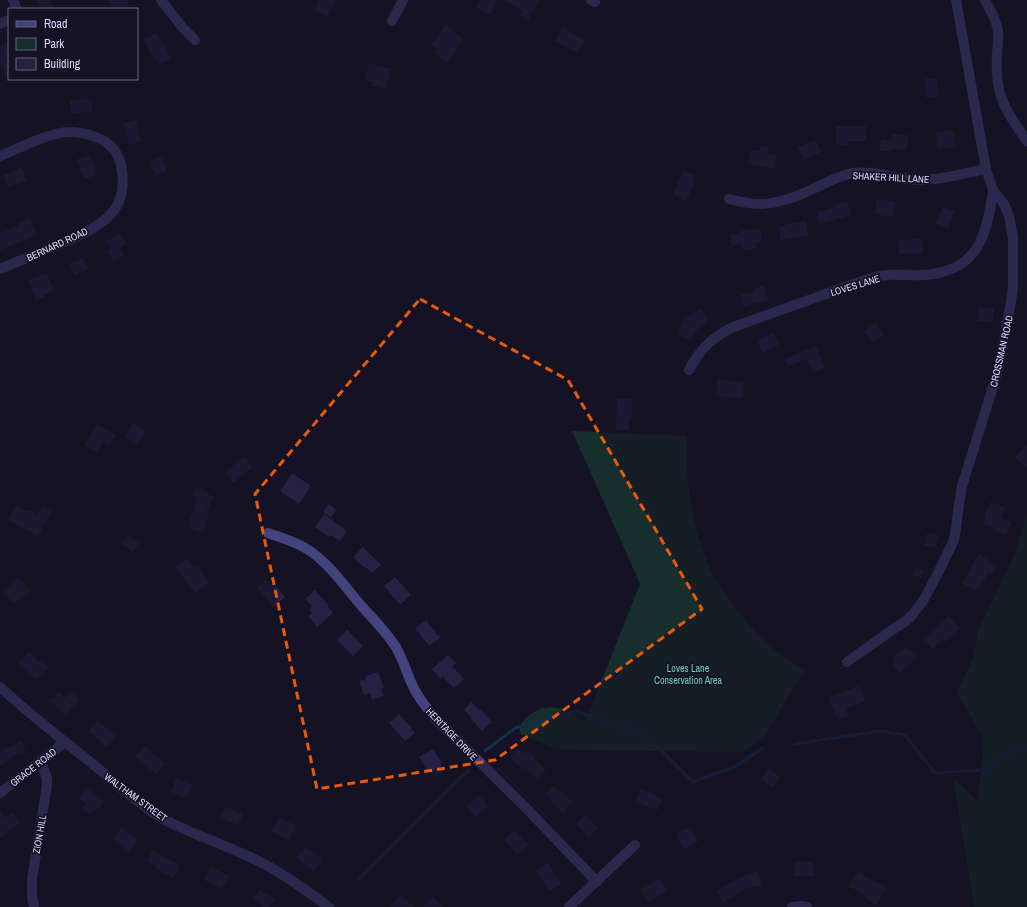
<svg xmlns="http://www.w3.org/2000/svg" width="1027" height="907" font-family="'Archivo Narrow',sans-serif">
<rect width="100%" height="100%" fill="#151225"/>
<g fill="#162e2c">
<path d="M572,431L687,436C685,479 691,524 708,564C712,575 719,584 725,593C746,625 772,652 806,671L795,684L766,734L744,752L574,750V749C556,751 538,741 521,734C515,726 529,714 536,711C543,708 550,706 558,708C568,709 576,717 585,722L640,584Z"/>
<polygon points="1027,515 1027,907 974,907 954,781 956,780 978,802 984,740 974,721 957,693 973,658 979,629 1014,557"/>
</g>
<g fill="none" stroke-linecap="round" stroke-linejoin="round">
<g stroke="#162c4a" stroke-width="3">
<polyline points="795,744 880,731 905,735 935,773 985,770 1004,754 1027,747"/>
<polyline points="485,751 515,728 576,711 647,736 693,782 734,767 763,748"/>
<polyline points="358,880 452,786 469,770"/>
</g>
</g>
<g fill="#262043">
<polygon points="38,0 51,0 54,9 41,9"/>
<polygon points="110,0 127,0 130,9 114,9"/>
<polygon points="319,0 335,0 329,16 314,11"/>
<polygon points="481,0 498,0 490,15 476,7"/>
<polygon points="503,0 539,0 528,20 521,15 523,11"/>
<polygon points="446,24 452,28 451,30 463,39 447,63 434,53 437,49 431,45"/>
<polygon points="562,27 585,40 577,53 555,41"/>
<polygon points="157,33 162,43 164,43 171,59 158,65 154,56 152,57 144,39"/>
<polygon points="9,43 9,82 8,82 0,60 0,46"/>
<polygon points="369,63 391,69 386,89 372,85 373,82 365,80"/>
<polygon points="937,78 939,96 926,98 924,79"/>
<polygon points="92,99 92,112 71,113 70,100"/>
<polygon points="136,120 141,141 129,145 123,123"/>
<polygon points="836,126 866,126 866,141 847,141 848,145 836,145"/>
<polygon points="954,131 955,147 937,149 936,132"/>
<polygon points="892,134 908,135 907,149 900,148 900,150 892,149 891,151 880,151 881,140 892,140"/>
<polygon points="816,140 821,152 803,160 798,147"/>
<polygon points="761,146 769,148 768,154 777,156 774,169 748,163 751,150 759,151"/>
<polygon points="90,155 97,175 84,179 77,159"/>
<polygon points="162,157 167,171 156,176 150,161"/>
<polygon points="22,168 27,181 8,187 3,175"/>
<polygon points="683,170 695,175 692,182 694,183 686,201 673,195"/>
<polygon points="877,199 895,202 893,217 875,214"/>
<polygon points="847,202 851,215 820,224 817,212 835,207 834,205"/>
<polygon points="943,207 955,211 948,228 936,224"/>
<polygon points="30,218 37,235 0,250 0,233 19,226 18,223"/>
<polygon points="806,221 808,236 781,240 779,227 787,225 787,224"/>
<polygon points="760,228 762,241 755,243 756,248 743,251 742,244 732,246 730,235 740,233 740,231"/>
<polygon points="119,233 127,243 120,248 124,254 114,261 107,252 111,249 106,242"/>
<polygon points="922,239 923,253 899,254 898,240"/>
<polygon points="83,258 88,269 75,275 70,264"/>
<polygon points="47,273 54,291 44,295 44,297 36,300 28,280"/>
<polygon points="764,285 768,300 743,306 740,295 755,291 755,288"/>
<polygon points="701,308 709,319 704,323 705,324 694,332 691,340 678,335 685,319"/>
<polygon points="979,308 994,308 993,322 978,321"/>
<polygon points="875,323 884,334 873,343 864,331"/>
<polygon points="774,333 779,345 762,352 758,342 759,341 758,340"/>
<polygon points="816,346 825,368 813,373 807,359 788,366 785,359"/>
<polygon points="717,379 744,382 742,398 716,396"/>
<polygon points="617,398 632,399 632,419 629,419 629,430 616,430"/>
<polygon points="133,423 146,431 137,444 125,436"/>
<polygon points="97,424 116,435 110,445 103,441 97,452 84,446"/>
<polygon points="1027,445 1027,468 1015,457"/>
<polygon points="244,457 253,467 233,483 225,472"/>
<polygon points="292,473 311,486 299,504 280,491"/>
<polygon points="198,486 214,498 206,511 209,512 203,533 188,528 197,497 193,494"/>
<polygon points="990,502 1005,507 1001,518 1011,522 1006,535 993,530 994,528 984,524 986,517 985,516"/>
<polygon points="329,504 336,510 331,518 323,512"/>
<polygon points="16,505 26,511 27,509 37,514 42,506 51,511 38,536 8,520"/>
<polygon points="324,514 347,531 340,541 331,535 329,537 315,527"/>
<polygon points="927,533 938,535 935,548 924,546"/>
<polygon points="127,535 139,543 133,552 121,544"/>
<polygon points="363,547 381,565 372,573 367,568 366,569 353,557"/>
<polygon points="979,554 997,566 991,575 988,573 978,590 976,589 975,591 962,583"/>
<polygon points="188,558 195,568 198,566 209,583 195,593 175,567"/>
<polygon points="916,568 924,570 922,578 914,575"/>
<polygon points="395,577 411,595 400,605 384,586"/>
<polygon points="18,578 30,590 14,604 3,592"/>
<polygon points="266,580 270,585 273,583 285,597 274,607 257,588"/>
<polygon points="315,590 329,606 328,607 333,613 317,627 308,616 312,613 309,609 312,606 305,599"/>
<polygon points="949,616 960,628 945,642 942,640 933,649 924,640"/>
<polygon points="426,620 440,638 429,646 415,628"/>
<polygon points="347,630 363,646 353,656 337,640"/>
<polygon points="905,647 906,650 908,648 917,658 900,673 893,665 895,664 892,661 895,658 893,657"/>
<polygon points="29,652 39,662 41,660 48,667 36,679 18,663"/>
<polygon points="448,655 456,663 452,666 464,679 454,688 442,676 440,678 432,669"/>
<polygon points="378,672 384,688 381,689 384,696 372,700 370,693 364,695 359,681 366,679 365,676"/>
<polygon points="859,686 865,701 846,709 849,715 838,720 829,697"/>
<polygon points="59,692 65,698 71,692 79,700 65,715 50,701"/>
<polygon points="471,702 480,711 481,710 492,722 482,731 471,719 472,718 464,710"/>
<polygon points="399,714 412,728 411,729 415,733 405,741 389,723"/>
<polygon points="97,720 116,736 107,747 88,731"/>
<polygon points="20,741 26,750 19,755 18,753 0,766 0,752 9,746 10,748"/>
<polygon points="144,746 165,763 156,774 135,757"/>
<polygon points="433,749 442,763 440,764 444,771 434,777 430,771 428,772 419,757"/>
<polygon points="518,749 523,754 528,750 535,757 534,759 546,770 537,779 525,767 523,770 510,757"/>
<polygon points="769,768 780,777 772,788 761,779"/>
<polygon points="176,779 192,785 187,798 171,792"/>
<polygon points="553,786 560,792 561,791 573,802 563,813 550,801 552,800 546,794"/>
<polygon points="87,788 104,801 97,810 95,809 90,815 82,809 86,804 79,798"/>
<polygon points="641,789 656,795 656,796 662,799 658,810 636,802"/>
<polygon points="479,795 488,806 475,817 466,806"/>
<polygon points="225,807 243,814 238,825 220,818"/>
<polygon points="0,812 5,818 13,812 21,822 0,838"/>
<polygon points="585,815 598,828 589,837 576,824"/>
<polygon points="279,817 296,826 289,840 272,831"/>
<polygon points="690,826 698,842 684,849 676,834"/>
<polygon points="122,827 138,840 129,852 113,839"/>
<polygon points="515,830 528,845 518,855 504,840"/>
<polygon points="305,847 322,859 314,871 296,858"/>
<polygon points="153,850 180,866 173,878 155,868 156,866 147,861"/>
<polygon points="795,861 813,862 813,876 795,876"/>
<polygon points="548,863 561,884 549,891 536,871"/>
<polygon points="211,867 229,876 222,889 204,880"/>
<polygon points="758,871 762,885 744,889 723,903 717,891 745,875"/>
<polygon points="858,872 877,883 878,882 887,887 876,905 866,899 867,897 849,886"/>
<polygon points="659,878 667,890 649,902 641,890"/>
<polygon points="260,890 275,899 269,907 263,907 253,898"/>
<polygon points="400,895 414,907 390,907"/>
<polygon points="432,897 443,907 423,907"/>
</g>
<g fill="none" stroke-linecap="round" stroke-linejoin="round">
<g stroke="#43437e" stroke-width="10">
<polyline points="13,0 17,9"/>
<polyline points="161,0 183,28 195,40"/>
<polyline points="591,0 595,2"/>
<path d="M985,0C990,10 997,20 998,31C999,40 997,48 997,56C996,65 997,75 998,84C1001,105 1015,124 1027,141"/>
<polyline points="392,21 403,0"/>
<polyline points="0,24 9,20"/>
<path d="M0,156C20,148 47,133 69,132C79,132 89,134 98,138C113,144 120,156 122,171C124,186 122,202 111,214C95,231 69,240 48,249C32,256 16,262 0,269"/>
<path d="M729,199C738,201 749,204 759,204C779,204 799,196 817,187C829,182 840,175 853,173C872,170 897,179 917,180C938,181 965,173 986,169"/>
<path d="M689,370C700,349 714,335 736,326L865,280C872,278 879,276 886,275C898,274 911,276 923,275C977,272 987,237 993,190"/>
<path d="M268,533C282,538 297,542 310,551C329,564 343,584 358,602C371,617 387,632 397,649C402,659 406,669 410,680C416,695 426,708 437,720L528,810L597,882"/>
<polyline points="847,662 892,630 906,621 913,614 923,601 939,571 954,540 956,529 958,511 962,486 997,374 1010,308 1013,287 1013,238 1009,216 1004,204 993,190 986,169 956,0"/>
<path d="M0,687C30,715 62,739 94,765C116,783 138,804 163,819C192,834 223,844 252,858C280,871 304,889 329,907"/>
<polyline points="0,793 65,742"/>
<polyline points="34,907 32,897 32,879 47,785 47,779 41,761"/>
<polyline points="569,907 635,845"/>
<polyline points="792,907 802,906 807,907"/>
</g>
</g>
<path d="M0 0H1027V907H0ZM420,299L568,380L702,609L495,760L317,789L255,494Z" fill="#151225" fill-opacity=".55" fill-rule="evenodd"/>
<path fill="none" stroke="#e8590c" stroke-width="3" stroke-dasharray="8 5" stroke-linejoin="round" d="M420,299L568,380L702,609L495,760L317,789L255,494Z"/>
<g text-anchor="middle" stroke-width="3.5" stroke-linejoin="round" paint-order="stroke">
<g font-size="10" fill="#dddafb" stroke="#151225">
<text transform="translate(891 177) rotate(3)" y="4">SHAKER HILL LANE</text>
<text transform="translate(57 244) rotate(-25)" y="4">BERNARD ROAD</text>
<text transform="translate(855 285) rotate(-17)" y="4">LOVES LANE</text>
<text transform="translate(1001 351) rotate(-77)" y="4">CROSSMAN ROAD</text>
<text transform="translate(452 734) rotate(46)" y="4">HERITAGE DRIVE</text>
<text transform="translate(33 767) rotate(-38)" y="4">GRACE ROAD</text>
<text transform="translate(136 797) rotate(36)" y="4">WALTHAM STREET</text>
<text transform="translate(39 834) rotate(-80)" y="4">ZION HILL</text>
</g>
<g font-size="10" fill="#6ed3b6" stroke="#151225">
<text x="688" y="672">Loves Lane<tspan x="688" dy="12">Conservation Area</tspan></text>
</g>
</g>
<rect x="8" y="8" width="130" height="72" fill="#151225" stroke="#65627b"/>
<rect x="16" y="21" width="20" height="6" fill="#43437e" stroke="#65627b"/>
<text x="44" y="28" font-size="12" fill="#dddafb">Road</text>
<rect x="16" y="38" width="20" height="12" fill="#162e2c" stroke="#65627b"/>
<text x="44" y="48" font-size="12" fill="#dddafb">Park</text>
<rect x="16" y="58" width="20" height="12" fill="#262043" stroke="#65627b"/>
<text x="44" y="68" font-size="12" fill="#dddafb">Building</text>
</svg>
